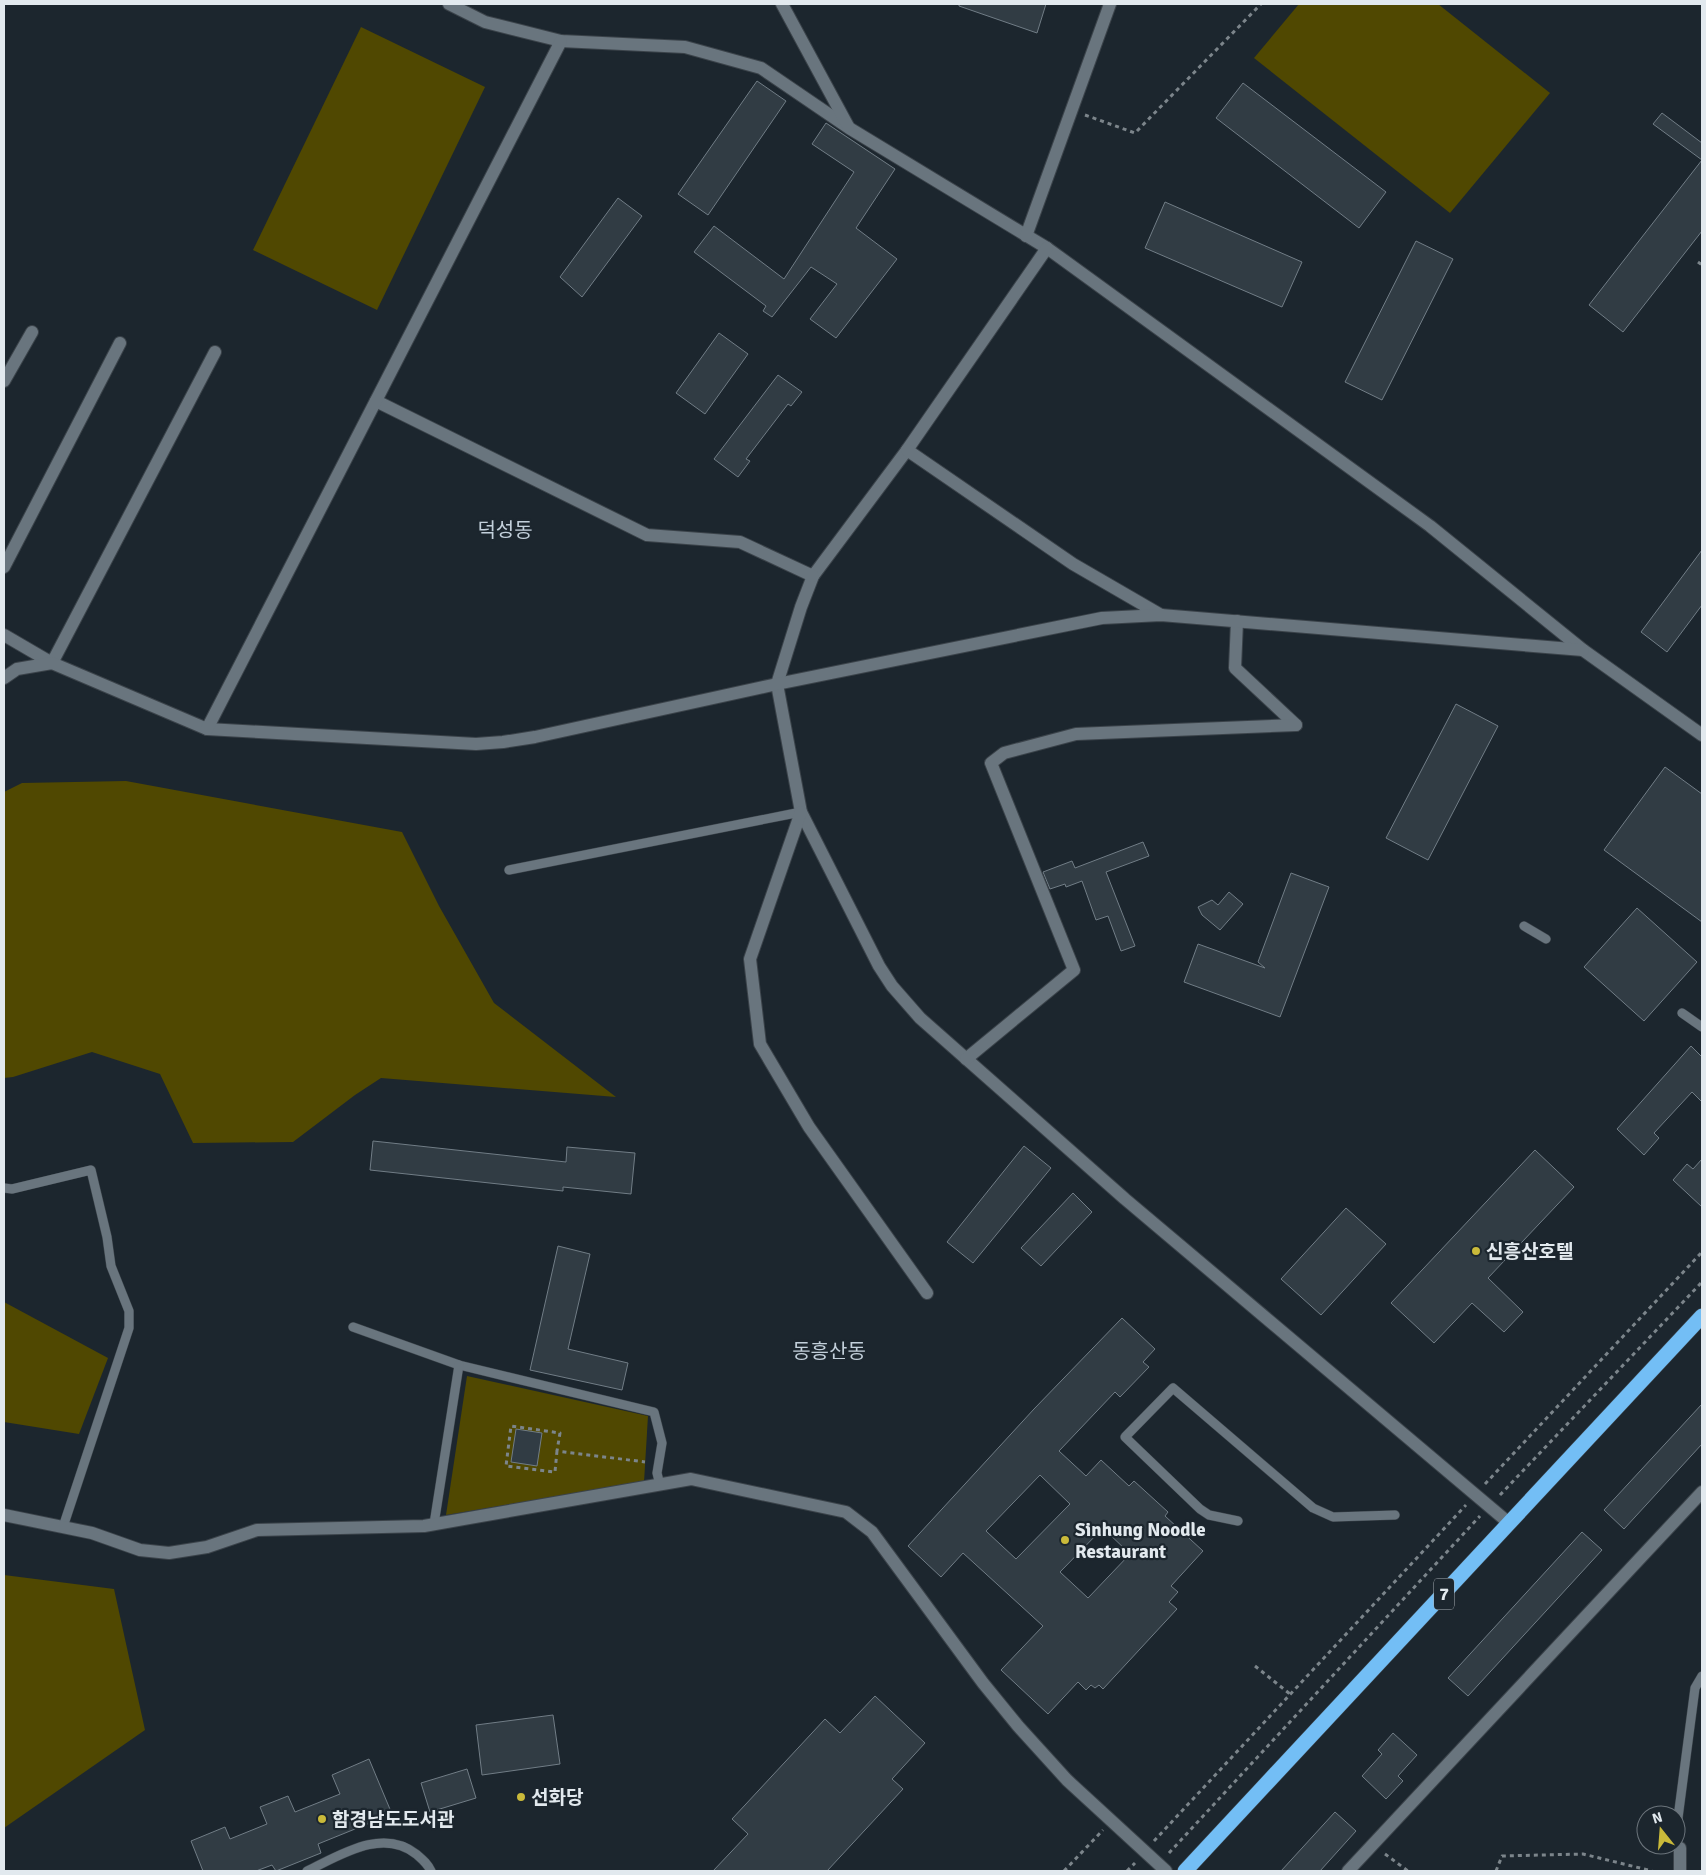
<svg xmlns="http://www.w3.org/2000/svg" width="1706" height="1875" font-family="Signika,'Noto Sans KR',sans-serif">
<rect width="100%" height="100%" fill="#1c262e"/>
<g fill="#504801">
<polygon points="1299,4 1438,4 1550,93 1450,213 1254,58"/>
<polygon points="361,27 485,87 377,310 253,250"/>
<polygon points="126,781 402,832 439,906 494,1003 616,1097 381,1078 355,1095 293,1142 193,1143 160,1074 92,1052 13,1077 4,1078 4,792 22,783"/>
<polygon points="4,1302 108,1358 79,1434 4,1422"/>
<polygon points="467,1376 648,1416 644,1482 446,1515"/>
<polygon points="4,1575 114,1589 145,1730 4,1828"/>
</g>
<g fill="#313c44" stroke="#717d86" fill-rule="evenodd">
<polygon points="959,4 1046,4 1037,33 959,6"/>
<polygon points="757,81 786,101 708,215 678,194"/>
<polygon points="1243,83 1386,192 1359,228 1216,118"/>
<polygon points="1662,113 1702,143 1702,231 1623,332 1589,305 1702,160 1653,124"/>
<polygon points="826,123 895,169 856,228 897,259 836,338 810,319 837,284 811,267 772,317 763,311 766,306 694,252 714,226 784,279 854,172 812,144"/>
<polygon points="618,198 642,216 582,297 560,277"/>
<polygon points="1165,202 1302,262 1282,307 1145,248"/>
<polygon points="1416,241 1453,259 1382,400 1345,382"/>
<polygon points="719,333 748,354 705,414 676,393"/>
<polygon points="778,375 802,392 791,406 788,404 746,459 750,461 738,477 714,459"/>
<polygon points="1702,550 1702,605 1667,652 1641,632"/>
<polygon points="1456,704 1498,726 1428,860 1386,838"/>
<polygon points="1665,767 1702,794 1702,922 1604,850"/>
<polygon points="1143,842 1149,856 1106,872 1135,946 1121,951 1108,916 1096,920 1082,881 1066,887 1065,884 1050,889 1043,872 1072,861 1075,868"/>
<polygon points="1291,873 1329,887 1280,1017 1184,982 1198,944 1265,968 1258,962"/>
<polygon points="1229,892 1243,904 1220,930 1202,915 1198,907 1212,900 1218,905"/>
<polygon points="1637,908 1697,962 1644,1021 1584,967"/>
<polygon points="1691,1046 1702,1057 1702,1102 1692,1092 1654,1133 1659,1138 1644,1155 1617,1129"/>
<polygon points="373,1141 566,1162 567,1147 635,1153 631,1194 563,1187 563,1191 370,1170"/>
<polygon points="1024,1146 1051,1168 973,1263 947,1242"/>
<polygon points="1535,1150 1574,1187 1488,1278 1523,1312 1504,1332 1472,1303 1434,1343 1391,1303"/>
<polygon points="1702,1159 1702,1207 1673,1180 1687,1164 1693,1169"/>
<polygon points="1073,1193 1092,1212 1041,1266 1021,1248"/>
<polygon points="1346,1208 1386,1244 1321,1315 1281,1279"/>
<polygon points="558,1246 590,1254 568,1349 628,1363 622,1390 530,1370"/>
<path d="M1122,1318L1155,1349L1143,1362L1149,1367L1120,1397L1115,1392L1059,1451L1086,1476L1101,1460L1129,1486L1134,1481L1168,1512L1165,1516L1203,1551L1171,1586L1178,1592L1169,1602L1177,1609L1103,1689L1099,1685L1095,1688L1091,1685L1086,1690L1078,1682L1048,1714L1001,1670L1043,1626L963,1553L941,1577L908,1546L1034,1409ZM1040,1475L1070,1504L1016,1559L986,1531ZM1103,1528L1130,1554L1088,1598L1060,1572Z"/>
<polygon points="1702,1404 1702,1444 1624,1529 1604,1510"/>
<polygon points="516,1429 542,1433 537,1466 511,1462"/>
<polygon points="1582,1532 1602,1550 1468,1696 1448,1678"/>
<polygon points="875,1696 925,1743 892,1779 903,1789 827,1871 713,1871 748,1834 732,1819 825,1719 840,1733"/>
<polygon points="553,1715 560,1764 482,1775 476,1725"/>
<polygon points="1393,1733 1417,1755 1398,1776 1403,1781 1386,1799 1362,1776 1382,1754 1378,1750"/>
<polygon points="369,1759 392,1814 318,1844 321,1853 276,1871 272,1865 256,1871 203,1871 191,1841 225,1827 230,1839 267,1824 260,1807 288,1796 295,1812 340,1794 332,1775"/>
<polygon points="467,1769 476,1798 430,1812 421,1783"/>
<polygon points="1335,1812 1356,1831 1320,1871 1281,1871"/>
</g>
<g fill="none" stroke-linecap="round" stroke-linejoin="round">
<g stroke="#3b434a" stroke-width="10">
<g id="lane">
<polyline points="509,870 801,812"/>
<polyline points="1524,926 1546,939"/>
<polyline points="1682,1013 1702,1027"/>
<polyline points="4,1188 12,1189 91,1170 107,1237 111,1266 129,1311 129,1328 63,1527"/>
<polyline points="353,1327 459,1365 654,1412 662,1443 657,1473 660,1485"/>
<polyline points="1238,1521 1209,1515 1200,1509 1125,1437 1173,1388 1313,1508 1333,1517 1395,1515"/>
<polyline points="434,1524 459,1365"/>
<polyline points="1676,1833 1695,1688 1702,1676"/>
<path d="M307,1871C339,1856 382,1827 416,1854C423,1860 427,1863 431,1871"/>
</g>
</g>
<g stroke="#3b434a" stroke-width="14">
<g id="street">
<polyline points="449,4 485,22 561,41 685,47 761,68 849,128 1047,248 1430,526 1583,650 1702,735"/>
<polyline points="782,4 848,126"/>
<polyline points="1026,236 1110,4"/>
<polyline points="1047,248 907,450 813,576 801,607 777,684 801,812 879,966 892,986 920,1018 1125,1199 1509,1523"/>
<polyline points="4,381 32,332"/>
<polyline points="376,401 647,535 740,542 813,576"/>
<polyline points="907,450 1073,564 1161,615"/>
<polyline points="4,567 120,343"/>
<polyline points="1237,621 1235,668 1296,725"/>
<polyline points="4,635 52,663 215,352"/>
<polyline points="4,678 17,669 52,663 207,729 476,744 503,742 535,737 777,684 1102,618 1161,615 1583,650"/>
<polyline points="207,729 561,41"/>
<polyline points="801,812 750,959 760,1044 809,1127 927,1293"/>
<polyline points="966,1059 1074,970 991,763 1004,753 1076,734 1296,725"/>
<polyline points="4,1515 92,1533 140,1550 169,1553 207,1547 257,1530 424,1526 691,1479 846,1512 872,1532 983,1683 1018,1726 1067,1780 1166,1871"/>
<polyline points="1348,1871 1702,1492"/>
<polyline points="1680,1871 1680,1848"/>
</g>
</g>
<g stroke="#3b434a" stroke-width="16">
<polyline id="highway" points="1185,1871 1702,1316"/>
</g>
<g stroke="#7c858b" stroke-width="3" stroke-dasharray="4 4" stroke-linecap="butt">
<polyline points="1085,115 1135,133 1261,4"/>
<polyline points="1698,262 1702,265"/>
<polyline points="557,1451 555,1472 506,1466 511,1426 560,1433 557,1451 645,1462"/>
<polyline points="1485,1484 1702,1252"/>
<polyline points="1500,1495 1702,1282"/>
<polyline points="1255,1666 1290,1694"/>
<polyline points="1154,1841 1466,1505"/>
<polyline points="1169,1853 1480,1516"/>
<polyline points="1385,1854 1408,1871"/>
<polyline points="1064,1871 1103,1830"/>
<polyline points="1127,1871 1135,1863"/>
<polyline points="1496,1871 1502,1856 1583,1854 1652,1871"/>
</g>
<use href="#lane" stroke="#69757e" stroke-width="9"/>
<use href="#street" stroke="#69757e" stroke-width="12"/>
<use href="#highway" stroke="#73bef5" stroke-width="15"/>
</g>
<g fill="#caba3a" stroke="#1c262e" stroke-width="2">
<circle cx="1476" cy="1251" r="5"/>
<circle cx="1065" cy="1540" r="5"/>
<circle cx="521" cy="1797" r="5"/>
<circle cx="322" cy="1819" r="5"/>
</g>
<g text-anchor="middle" stroke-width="4.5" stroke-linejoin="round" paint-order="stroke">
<rect fill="#1c262e" stroke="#a7aeb4" stroke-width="1" x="1434" y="1578.5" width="20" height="31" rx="4"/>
<g font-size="18" font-weight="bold" fill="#e2e9ee">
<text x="1444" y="1600">7</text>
</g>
<g font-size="19" font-weight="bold" fill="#e2e9ee" stroke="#1c262e" text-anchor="start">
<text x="1486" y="1258">신흥산호텔</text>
<text x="1075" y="1536">Sinhung Noodle<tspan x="1075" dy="22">Restaurant</tspan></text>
<text x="531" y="1804">선화당</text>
<text x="332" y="1826">함경남도도서관</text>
</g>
<g font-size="20" fill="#c3d0db" stroke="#1c262e">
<text x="505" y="537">덕성동</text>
<text x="829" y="1358">동흥산동</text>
</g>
</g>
<rect width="1706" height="1875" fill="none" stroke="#e2e9ee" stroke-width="10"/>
<g transform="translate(1661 1830) rotate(343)"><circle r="24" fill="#1c262e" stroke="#6b747b"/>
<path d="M0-4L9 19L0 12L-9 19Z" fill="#caba3a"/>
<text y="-8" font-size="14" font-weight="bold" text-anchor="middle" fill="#e2e9ee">N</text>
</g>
</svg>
